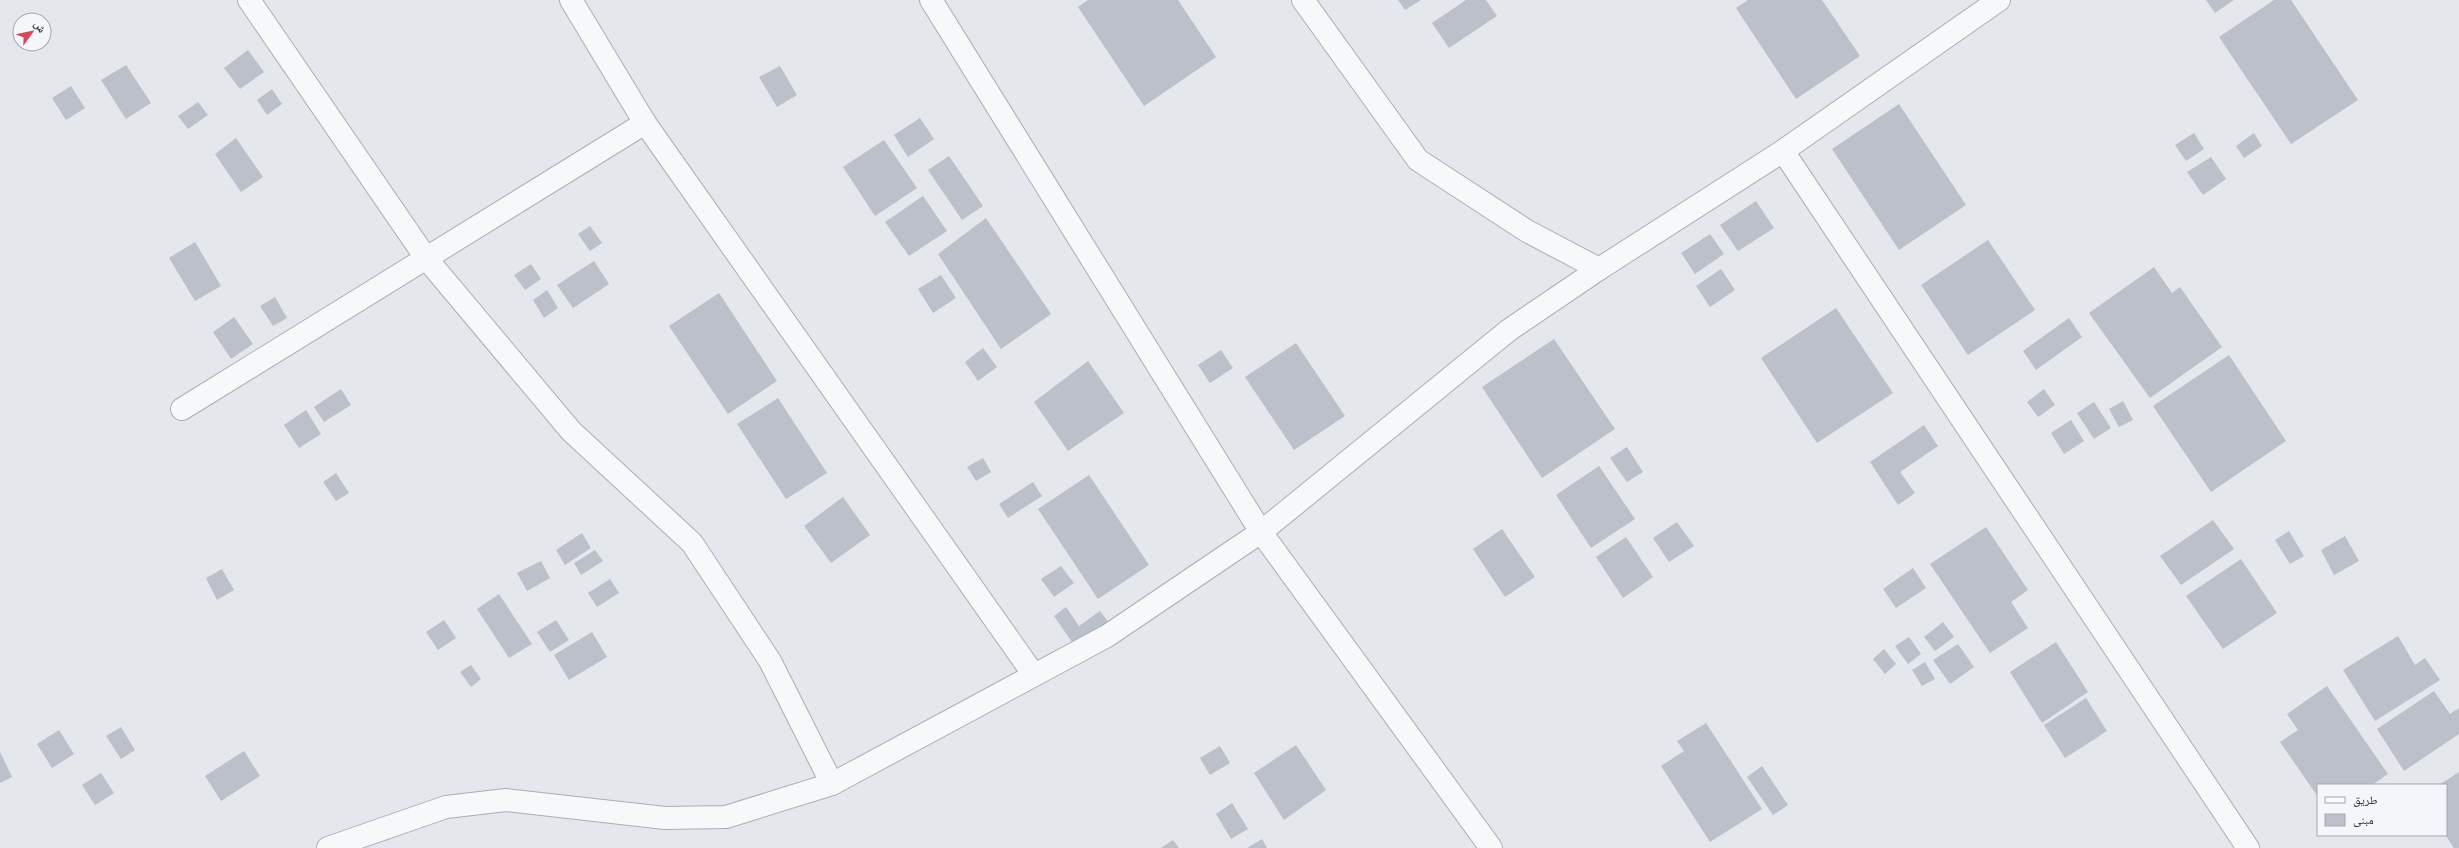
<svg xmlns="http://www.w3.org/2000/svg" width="2459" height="848" font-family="Overpass,'Noto Naskh Arabic',sans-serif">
<rect width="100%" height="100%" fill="#e4e7ec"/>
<g fill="#bbc0ca">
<polygon points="1088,0 1178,0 1216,57 1144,106 1078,7"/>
<polygon points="1398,0 1421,0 1405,10"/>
<polygon points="1466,0 1486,0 1497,16 1449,48 1432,23"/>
<polygon points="1748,0 1822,0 1860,56 1796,99 1736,8"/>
<polygon points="2206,0 2234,0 2215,13"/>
<polygon points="2274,0 2291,0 2358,100 2291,144 2219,37"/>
<polygon points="248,50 264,72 240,89 224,68"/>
<polygon points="126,65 151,103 126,119 101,80"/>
<polygon points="780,66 797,95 777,107 759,77"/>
<polygon points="71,86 85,108 66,120 52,98"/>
<polygon points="272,89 282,104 267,115 257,100"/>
<polygon points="198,102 208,115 188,129 178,116"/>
<polygon points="1899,104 1966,205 1899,250 1832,149"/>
<polygon points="920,118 934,139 908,157 894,135"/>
<polygon points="2194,133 2204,149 2186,161 2175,145"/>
<polygon points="2254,133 2262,146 2244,158 2236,146"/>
<polygon points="236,138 263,177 241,192 215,154"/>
<polygon points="884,140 917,188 875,216 843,167"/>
<polygon points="949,156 983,206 962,220 928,170"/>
<polygon points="2211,157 2226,179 2203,195 2187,172"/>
<polygon points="923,196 947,231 909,256 885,222"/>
<polygon points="1756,201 1774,228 1738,251 1720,225"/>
<polygon points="986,218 1051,314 1001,349 938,254"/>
<polygon points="590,226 602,243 590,251 578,234"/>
<polygon points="1710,234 1724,254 1695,274 1681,253"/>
<polygon points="1988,240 2035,310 1968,355 1921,285"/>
<polygon points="195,242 221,286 195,301 169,258"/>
<polygon points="594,261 609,284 573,308 557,285"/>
<polygon points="531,264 541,279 525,290 514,275"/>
<polygon points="2154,267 2172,293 2180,287 2222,347 2150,398 2089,313"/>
<polygon points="1721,269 1735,290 1710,307 1696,286"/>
<polygon points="941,275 956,298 933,313 918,289"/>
<polygon points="547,290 558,308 544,318 533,300"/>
<polygon points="719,293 777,381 728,414 669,326"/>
<polygon points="275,297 287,318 273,326 260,306"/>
<polygon points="1836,308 1893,393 1817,443 1761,358"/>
<polygon points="234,317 253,344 231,359 213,332"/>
<polygon points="2069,318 2082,337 2036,370 2023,351"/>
<polygon points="1554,339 1615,429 1542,478 1482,387"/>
<polygon points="1296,343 1345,416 1294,450 1245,377"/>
<polygon points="983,348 997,367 978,381 965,362"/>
<polygon points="1221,350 1233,368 1210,383 1198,365"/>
<polygon points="2229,355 2286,441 2211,492 2153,406"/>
<polygon points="1088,361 1124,413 1068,451 1034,402"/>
<polygon points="341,389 351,405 324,422 314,407"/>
<polygon points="2044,389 2055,405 2038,417 2027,402"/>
<polygon points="778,398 827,473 786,499 737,424"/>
<polygon points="2123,401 2133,420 2119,427 2109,409"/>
<polygon points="2094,402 2111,428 2094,439 2077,413"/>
<polygon points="306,410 321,434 299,448 284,425"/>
<polygon points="2071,420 2084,441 2064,454 2051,433"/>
<polygon points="1924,425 1938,446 1900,472 1915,493 1898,505 1870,462"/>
<polygon points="1627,447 1643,472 1627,482 1610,458"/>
<polygon points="983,458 991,472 976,481 967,467"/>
<polygon points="1599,466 1635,519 1591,548 1556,495"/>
<polygon points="336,473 349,493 336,501 323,482"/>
<polygon points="1089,475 1149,565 1098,599 1038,509"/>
<polygon points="1033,482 1042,496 1008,518 999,504"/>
<polygon points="843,497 870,535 831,563 804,526"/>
<polygon points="2213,520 2234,549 2181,585 2160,556"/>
<polygon points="1677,522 1694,546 1669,562 1653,538"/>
<polygon points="1986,527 2028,590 2011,602 2028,628 1990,653 1930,564"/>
<polygon points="1502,529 1535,577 1505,597 1473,549"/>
<polygon points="2289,531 2304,556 2290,564 2275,540"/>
<polygon points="582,533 591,548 565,565 556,550"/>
<polygon points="2345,536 2359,561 2334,575 2321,550"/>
<polygon points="1626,537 1653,577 1623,598 1596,557"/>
<polygon points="595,550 603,561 581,575 574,563"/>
<polygon points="2241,559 2277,613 2223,649 2186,596"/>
<polygon points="541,561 550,578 527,591 517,573"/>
<polygon points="1061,566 1074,583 1054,597 1041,579"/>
<polygon points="1913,568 1926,588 1896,608 1883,589"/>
<polygon points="222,569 234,590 217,600 206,578"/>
<polygon points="610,579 619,593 597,607 588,593"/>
<polygon points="499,594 532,644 509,658 477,609"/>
<polygon points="1066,607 1079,626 1100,611 1110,624 1076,648 1054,616"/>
<polygon points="444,620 456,638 438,650 426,632"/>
<polygon points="556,620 569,640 550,652 537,632"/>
<polygon points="1943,622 1954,637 1935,651 1924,637"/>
<polygon points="592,632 607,657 569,680 554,655"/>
<polygon points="2398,636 2415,665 2425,658 2440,680 2375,721 2343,670"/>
<polygon points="1909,637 1921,654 1908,664 1895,646"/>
<polygon points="2056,642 2088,692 2042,723 2010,672"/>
<polygon points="1958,644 1974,667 1950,684 1933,660"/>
<polygon points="1884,649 1896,664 1885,674 1873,659"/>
<polygon points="1925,662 1935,679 1922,686 1912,670"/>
<polygon points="471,665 481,679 471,687 460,672"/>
<polygon points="2327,686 2388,774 2372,785 2318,785 2318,797 2280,742 2298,730 2287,714"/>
<polygon points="2434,691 2450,714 2459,708 2459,734 2404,771 2377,729"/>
<polygon points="2086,698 2107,731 2065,758 2044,725"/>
<polygon points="1706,723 1762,809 1710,842 1661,766 1684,751 1677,741"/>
<polygon points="121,727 135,750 121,759 106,736"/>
<polygon points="59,730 74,754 52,768 37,744"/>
<polygon points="1296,745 1326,790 1284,820 1254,773"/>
<polygon points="1220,746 1230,763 1210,775 1200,758"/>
<polygon points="244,751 260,776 221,801 205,776"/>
<polygon points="0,752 12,777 0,783"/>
<polygon points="1762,766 1788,805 1773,815 1747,777"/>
<polygon points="2459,772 2459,848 2454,848 2446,836 2446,785 2439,785"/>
<polygon points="101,773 114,793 95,805 82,785"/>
<polygon points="1232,803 1248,829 1231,839 1216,814"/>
<polygon points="1262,839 1267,848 1247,848"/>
<polygon points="1173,840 1179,848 1161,848"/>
</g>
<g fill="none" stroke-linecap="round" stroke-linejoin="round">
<g stroke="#a9aeb7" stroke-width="24">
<g id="street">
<polyline points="249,0 426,258 571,431 692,543 770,661 832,784"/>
<polyline points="571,0 645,123 1034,675"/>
<polyline points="931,0 1261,532 1491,848"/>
<polyline points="1303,0 1418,160 1527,231 1599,269"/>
<polyline points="1783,151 2248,848"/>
<polyline points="182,409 645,123"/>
<polyline points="328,848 446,807 506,800 665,818 726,817 832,784 1107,636 1261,532 1509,330 1599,269 1783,151 1999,0"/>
</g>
</g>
<use href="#street" stroke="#f7f8fa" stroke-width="22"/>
</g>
<rect x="2317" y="784" width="130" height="52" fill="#f4f6f9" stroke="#a4a8b1"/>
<rect x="2325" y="797" width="20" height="6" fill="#f7f8fa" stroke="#a4a8b1"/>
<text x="2353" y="804" font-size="12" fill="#2b3445">طريق</text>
<rect x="2325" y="814" width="20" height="12" fill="#bbc0ca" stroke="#a4a8b1"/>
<text x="2353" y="824" font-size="12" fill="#2b3445">مبنى</text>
<g transform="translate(32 32) rotate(57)"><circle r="19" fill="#f4f6f9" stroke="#a4a8b1"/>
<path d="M0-3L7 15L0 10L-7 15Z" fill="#d1495b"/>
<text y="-6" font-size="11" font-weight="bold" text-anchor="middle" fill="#2b3445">ش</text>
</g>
</svg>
